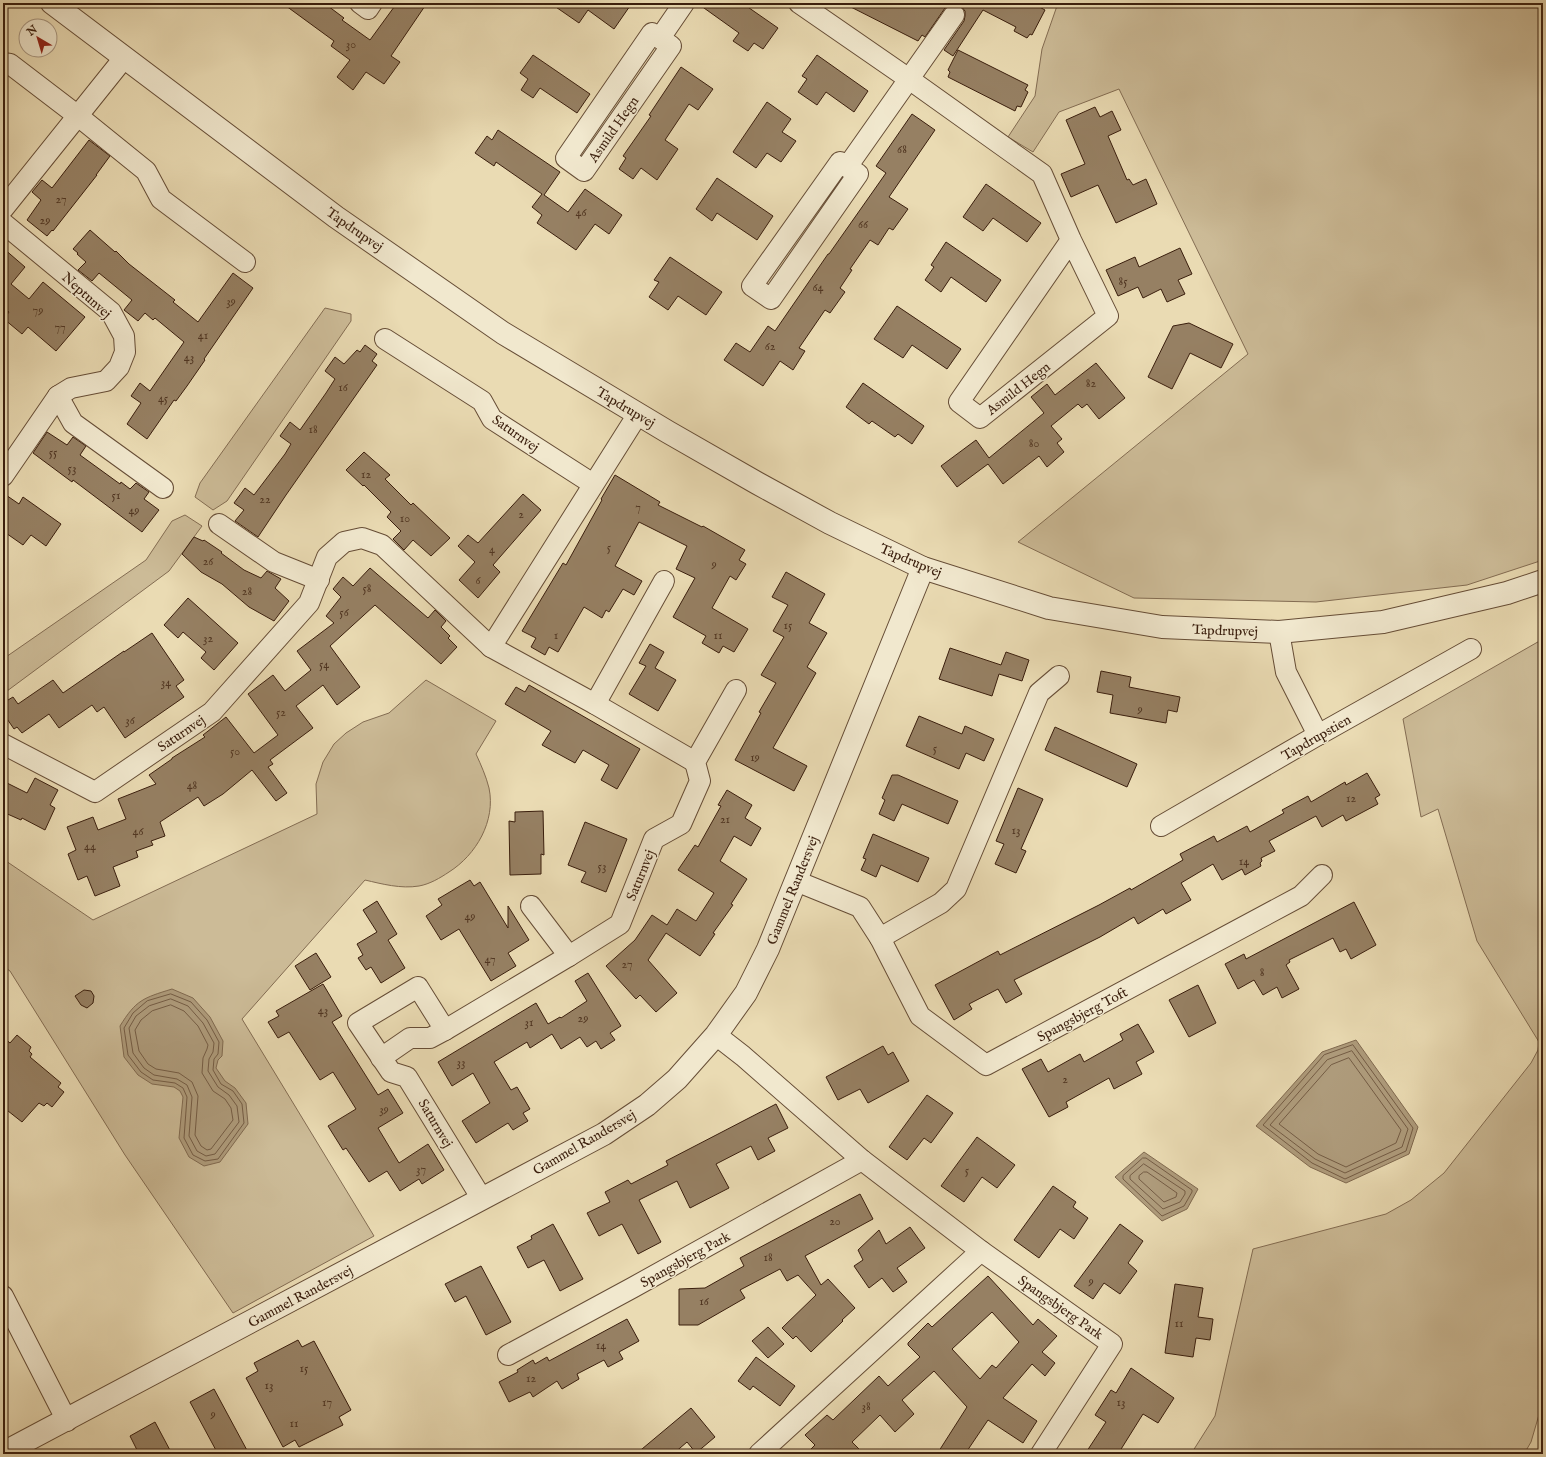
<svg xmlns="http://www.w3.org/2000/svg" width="1546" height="1457" font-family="'IM FELL English',serif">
<rect width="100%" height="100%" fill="#eadbb3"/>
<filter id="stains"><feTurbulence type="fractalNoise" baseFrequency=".005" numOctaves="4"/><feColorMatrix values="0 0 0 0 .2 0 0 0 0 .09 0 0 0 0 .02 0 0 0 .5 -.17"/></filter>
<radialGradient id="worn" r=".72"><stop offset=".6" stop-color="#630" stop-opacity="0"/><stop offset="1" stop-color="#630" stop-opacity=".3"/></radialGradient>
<g fill="#ccbb97" stroke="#836c52">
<polygon points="1058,3 1543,3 1543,560 1467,585 1316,602 1134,598 1018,542 1248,354 1119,89 1059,112 1033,152 1008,137 1035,96 1042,49"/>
<polygon points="325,308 351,314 351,321 227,501 213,510 195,497 200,483"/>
<polygon points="185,515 202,526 169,571 3,694 3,659 146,560 172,521"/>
<polygon points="1543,639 1543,1401 1531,1442 1524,1454 1191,1454 1215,1416 1253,1249 1386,1214 1411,1200 1444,1173 1531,1063 1538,1050 1539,1042 1477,941 1438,809 1421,817 1403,719"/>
<path d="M426,680L496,721L476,754C481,765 486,776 489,788C496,821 476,855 449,872C440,878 430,884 419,886C401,889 382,884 365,880L242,1019L374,1236L233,1313L125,1155L10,971L3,966V859L93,920L317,814L316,784L323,762L334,744L346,733L363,722L389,713Z"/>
</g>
<g fill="#ae9b7b" stroke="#80694f">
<path d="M172,989L193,998L210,1017L223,1041L222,1056L218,1060L216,1068L225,1081L235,1088L246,1103L248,1124L220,1162L204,1166L189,1157L179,1138L183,1097L180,1091L174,1087L152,1084L138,1075L124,1057L120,1026C136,1000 143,998 172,989Z"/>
<polygon points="1356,1040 1418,1127 1409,1154 1346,1183 1310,1167 1256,1126 1322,1052"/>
<polygon points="1144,1152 1198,1189 1187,1209 1162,1221 1115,1177"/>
</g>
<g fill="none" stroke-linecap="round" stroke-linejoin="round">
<g stroke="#745c44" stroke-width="1">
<polygon points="171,994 191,1002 207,1020 219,1042 218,1054 214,1059 213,1070 221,1084 233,1091 242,1104 244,1123 218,1159 205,1161 193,1155 184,1138 187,1097 183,1088 175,1083 153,1080 141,1072 128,1055 124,1028 133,1013 147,1001"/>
<polygon points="171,999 188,1006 203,1023 214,1043 213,1052 209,1059 208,1071 218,1087 229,1095 237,1106 239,1122 215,1154 206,1156 197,1151 189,1136 192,1097 187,1085 177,1079 154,1075 144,1068 133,1053 129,1028 136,1016 149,1006"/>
<polygon points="171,1005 184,1011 198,1026 208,1045 207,1049 203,1058 202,1073 213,1091 225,1099 231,1108 233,1120 211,1149 207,1150 201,1146 195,1135 198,1096 192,1082 179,1073 156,1069 148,1064 139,1051 135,1030 141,1020 152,1011"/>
<polygon points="1353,1045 1413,1128 1406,1151 1345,1179 1312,1163 1263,1125 1324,1055"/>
<polygon points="1352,1051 1408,1129 1402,1147 1345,1173 1315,1159 1270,1125 1327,1060"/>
<polygon points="1349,1058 1401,1130 1396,1143 1346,1167 1318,1154 1279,1124 1331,1065"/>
<polygon points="1143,1158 1146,1158 1192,1190 1192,1192 1184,1206 1162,1216 1123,1179 1123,1176"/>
<polygon points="1144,1164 1185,1191 1185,1194 1180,1202 1163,1209 1130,1179 1130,1176"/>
<polygon points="1144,1172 1147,1172 1177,1193 1176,1197 1164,1202 1139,1179 1139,1176"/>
</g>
</g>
<g fill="#968063" stroke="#3a1e0d" fill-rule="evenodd">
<polygon points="282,3 324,3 344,18 342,20 370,40 397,3 427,3 391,56 400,62 384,84 366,72 353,90 337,77 350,60 331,46 334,41"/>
<polygon points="550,3 632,3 614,29 588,10 579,23"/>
<polygon points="697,3 742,3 778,28 763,49 754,43 748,51 733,41 739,33"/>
<polygon points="843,3 1032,3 1045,10 1032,35 1030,34 1027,38 1014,31 1016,27 983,10 953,56 944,50 964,21 965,16 965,11 960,5 955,4 949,5 945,8 925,37 922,35 918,41"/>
<polygon points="958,50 1028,85 1025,90 1028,92 1021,107 1017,106 1015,111 948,77 950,72 948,70"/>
<polygon points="533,55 590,94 577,113 540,88 533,98 521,90 528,79 520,73"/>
<polygon points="817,55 868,91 854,112 826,92 817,105 798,92 807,79 802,76"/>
<polygon points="681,67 713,89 698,110 689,104 665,140 678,149 657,180 641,168 633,179 619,169 626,158 623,156 651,116 649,115"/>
<polygon points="767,102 791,119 782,132 796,141 781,162 767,153 756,168 733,152"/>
<polygon points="1095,107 1100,117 1112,111 1121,130 1108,136 1127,180 1129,179 1133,185 1146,179 1157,204 1116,223 1098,185 1071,197 1061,174 1085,164 1066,120"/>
<polygon points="912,114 935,130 889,197 908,209 893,230 889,228 878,245 870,240 850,269 852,270 840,288 845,292 830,313 825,310 799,348 805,351 793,370 780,361 763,386 724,360 736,343 750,352 768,326 775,331 828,254 829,254 886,173 876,166"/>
<polygon points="498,130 560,172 544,195 568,212 585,189 622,215 609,234 595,224 576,250 537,223 542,215 532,207 542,194 496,162 494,166 475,153 487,136 492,140"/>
<polygon points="89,140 110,156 96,175 97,175 53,231 52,230 47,236 27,220 41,200 32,192 42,180 52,188"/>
<polygon points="717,178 773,216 757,240 717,213 712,221 696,209"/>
<polygon points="986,184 1041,223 1027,242 993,218 983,231 963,217"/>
<polygon points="90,230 115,252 116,251 129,264 175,300 173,302 198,322 233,273 253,288 204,359 205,360 187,386 176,401 174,400 147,439 127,424 141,403 131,396 140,383 150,391 184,342 155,318 153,320 145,313 138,321 124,310 132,300 99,273 92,281 78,270 86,262 77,254 78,253 73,249"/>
<polygon points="946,242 1001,280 986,302 951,277 941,292 925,280 934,267 931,265"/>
<polygon points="3,248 25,267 11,284 29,299 43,282 85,317 56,351 28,327 22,334 4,319 9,312 3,307"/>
<polygon points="1180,248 1192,274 1178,280 1185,294 1167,302 1161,289 1143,298 1138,287 1118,296 1106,270 1135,257 1139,267"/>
<polygon points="670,257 722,292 706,315 678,296 668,310 649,297 659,282 654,280"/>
<polygon points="897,306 961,349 947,369 912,345 903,358 874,339"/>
<polygon points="1189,323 1233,344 1221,368 1190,353 1172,389 1148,377 1173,326"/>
<polygon points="365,345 377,354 372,361 377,365 286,495 258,537 235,521 244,510 234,503 245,488 254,495 285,454 291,444 280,436 290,422 300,430 326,393 335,379 325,371 335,357 344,364 357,350 360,352"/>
<polygon points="1096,363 1125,398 1099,419 1087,404 1082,408 1078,404 1051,426 1062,439 1057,443 1064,452 1047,467 1039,456 1003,484 988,464 957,487 941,466 976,440 989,458 1044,413 1031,397 1047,384 1055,395"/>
<polygon points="863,383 924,426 912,444 898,434 895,437 872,421 869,424 846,407"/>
<polygon points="47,432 67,445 73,437 86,446 80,455 120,484 121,482 130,489 136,483 149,492 144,499 159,510 142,532 73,480 72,482 33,453"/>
<polygon points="364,452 390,475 385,479 411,505 413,503 450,538 431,556 413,540 404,550 393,539 401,531 387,517 391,512 364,485 363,486 346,470"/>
<polygon points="615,475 660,502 658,505 702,527 703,526 745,550 739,560 746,564 736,580 730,576 712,608 748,629 734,652 723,646 719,653 702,643 706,636 673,617 695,578 676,569 687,546 639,522 615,566 642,581 634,595 623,589 609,612 606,610 602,618 584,607 558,652 549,647 545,655 531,647 536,638 522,631 563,563 566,565 602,500 601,499"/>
<polygon points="3,493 19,504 23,497 61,524 46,546 31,535 23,545 3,531"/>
<polygon points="523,494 541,510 493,565 500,572 478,598 459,580 475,562 458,546 468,535 478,543"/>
<polygon points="194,537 203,541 204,540 222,552 221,553 244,570 261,578 267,571 281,579 275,588 289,601 274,621 249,607 222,584 201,572 182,554"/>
<polygon points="370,568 428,618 435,610 446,621 441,627 450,636 448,638 457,647 441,664 375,605 330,646 360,687 337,705 323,685 296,706 313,728 270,760 273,764 268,767 287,793 276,801 252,770 223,794 204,806 198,797 160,822 165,836 151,841 153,845 136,851 138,857 113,867 120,886 95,896 87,876 78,880 68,854 76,850 67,827 93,817 98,830 126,819 118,799 156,784 149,775 172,759 172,758 205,737 203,735 226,717 254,753 278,735 248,694 273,675 285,691 311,670 297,651 334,623 326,616 341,597 333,589 343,577 353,586"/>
<polygon points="786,572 825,594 809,623 827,633 807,667 816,673 773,748 807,766 794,791 735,760 761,713 759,712 776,683 761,675 784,637 773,631 788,605 772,597"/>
<polygon points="188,598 238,643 214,670 201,658 206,652 183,632 178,638 164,625"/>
<polygon points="152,633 184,680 176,686 184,697 125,738 104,707 97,712 92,705 59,728 49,714 22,733 17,727 14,729 3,713 3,703 13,697 18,704 53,680 63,693 124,651 124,652"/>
<polygon points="650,644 664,652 655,668 676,680 658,711 629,694 646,666 639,663"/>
<polygon points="950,648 1001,665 1006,652 1029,660 1022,681 999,674 992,696 939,679"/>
<polygon points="1101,671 1131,677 1129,687 1180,697 1177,712 1168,710 1166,723 1110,713 1113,695 1097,692"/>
<polygon points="529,685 640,749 617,789 601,780 609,765 583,750 575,763 542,745 551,731 505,704 516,687 525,692"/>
<polygon points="919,716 962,734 965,726 994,739 984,761 966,753 959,769 906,746"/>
<polygon points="1055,727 1137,764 1127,787 1045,750"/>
<polygon points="1367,773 1380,795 1375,798 1378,804 1346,821 1343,815 1322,827 1316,816 1269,841 1275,851 1261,858 1262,861 1260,863 1261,866 1245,875 1242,869 1222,880 1213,864 1181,883 1191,900 1166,914 1163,909 1138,924 1134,917 1100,937 1014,980 1022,994 1006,1003 998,989 969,1004 972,1009 954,1020 935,985 998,951 1000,955 1099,905 1130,888 1131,890 1183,860 1180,854 1214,836 1217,842 1247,826 1250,832 1284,813 1282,810 1308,796 1311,802 1345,782 1346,785"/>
<polygon points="892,775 898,775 958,801 948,824 902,804 894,821 879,814 885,800 882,798"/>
<polygon points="35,778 58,790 50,805 55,808 45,830 22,818 21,820 3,812 3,781 27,793"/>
<polygon points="1018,788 1043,799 1021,849 1026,851 1016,873 995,864 1004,844 996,841"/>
<polygon points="727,790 752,805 745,818 761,828 751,846 734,836 720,861 747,879 731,904 733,905 713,933 715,934 700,956 666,933 648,960 677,993 656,1012 640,995 636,999 606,966 635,940 652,915 667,925 677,909 696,921 714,893 678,870 695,845 698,847 721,806 718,805"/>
<polygon points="543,811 544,855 541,854 541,874 510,875 509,821 515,822 515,812"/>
<polygon points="585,822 627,839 606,892 581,882 586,872 568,865"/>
<polygon points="873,834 929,858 918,882 881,865 876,877 861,870 866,859 863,858"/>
<polygon points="470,880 474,886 480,882 508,928 508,906 529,940 508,953 516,966 491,981 459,929 441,940 426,916 442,905 438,899"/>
<polygon points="377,901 397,934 388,940 405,968 381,983 371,967 366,970 358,958 363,955 357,944 377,932 363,910"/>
<polygon points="1354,902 1376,945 1351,959 1346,949 1340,952 1333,938 1289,960 1290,962 1286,965 1299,989 1282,998 1277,987 1263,995 1254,980 1238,989 1225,964 1244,954 1246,959"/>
<polygon points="316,953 331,977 310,990 295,966"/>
<polygon points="588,973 621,1026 610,1033 615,1040 601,1049 596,1041 587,1047 580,1037 561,1049 552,1034 530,1048 527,1042 494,1062 511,1090 517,1087 530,1109 523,1113 528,1121 513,1130 508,1123 476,1143 462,1121 490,1103 473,1073 452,1086 438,1062 536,1003 548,1024 560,1017 561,1018 587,1001 575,981"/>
<polygon points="323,984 342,1016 332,1022 378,1095 388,1089 403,1113 378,1128 399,1163 428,1144 444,1170 422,1184 419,1179 400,1191 387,1171 369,1182 346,1148 343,1150 328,1126 356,1109 333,1072 320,1080 289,1032 278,1038 268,1022 279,1016 276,1011"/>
<polygon points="1198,985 1216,1023 1189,1037 1169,1000"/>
<polygon points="84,990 91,991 94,996 93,1003 87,1008 81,1005 75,996"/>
<polygon points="1138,1024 1154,1052 1136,1062 1142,1074 1114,1089 1109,1078 1066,1102 1068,1107 1049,1117 1022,1069 1041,1059 1048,1072 1080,1054 1084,1062 1123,1040 1120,1034"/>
<polygon points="17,1035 31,1047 29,1051 32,1054 30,1057 61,1083 58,1087 64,1092 52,1107 47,1103 44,1106 39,1103 22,1122 3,1107 3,1037 10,1043"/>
<polygon points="883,1046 888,1055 893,1052 909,1081 868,1103 860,1089 838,1100 826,1077"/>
<polygon points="927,1095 953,1113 931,1143 924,1138 907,1160 889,1147"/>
<polygon points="776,1104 788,1128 768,1138 775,1151 758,1160 751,1146 716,1164 729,1188 690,1208 677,1181 639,1200 661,1242 638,1254 622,1224 599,1236 587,1213 610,1202 605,1192 628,1180 631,1184 668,1165 666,1161"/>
<polygon points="977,1137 1015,1165 997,1188 982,1177 964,1202 941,1186"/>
<polygon points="1053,1186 1076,1202 1073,1207 1088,1218 1074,1239 1060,1229 1039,1258 1014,1240"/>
<polygon points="860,1194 873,1219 805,1256 821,1285 828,1279 855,1308 842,1320 843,1321 811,1352 796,1336 793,1339 782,1328 816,1295 798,1275 787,1281 780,1269 740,1290 745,1298 698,1325 679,1325 679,1289 705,1288 744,1266 740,1258"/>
<polygon points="553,1224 583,1279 560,1291 544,1260 528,1268 517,1247 532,1239 531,1236"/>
<polygon points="1120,1224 1143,1241 1128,1263 1137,1271 1120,1294 1104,1283 1093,1299 1074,1286"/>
<polygon points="910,1227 925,1248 897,1268 907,1282 893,1292 882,1278 869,1288 854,1266 863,1260 858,1250 879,1230 886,1244"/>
<polygon points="481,1266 511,1322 486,1335 466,1296 455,1302 445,1284"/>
<path d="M988,1276L1033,1325L1038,1319L1057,1336L1042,1352L1055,1363L1045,1376L1032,1364L1003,1398L1037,1421L1023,1443L988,1420L965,1454H937L967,1407L934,1371L902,1400L914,1414L895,1432L880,1415L852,1442L864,1454H806L815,1445L805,1435L827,1415L833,1420L879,1376L888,1386L920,1357L908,1345V1343L928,1323L932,1327ZM992,1312L1019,1342L996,1368L992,1365L980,1379L952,1349Z"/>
<polygon points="1175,1284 1203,1288 1198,1317 1213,1319 1210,1340 1196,1338 1193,1357 1165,1353"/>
<polygon points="627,1319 639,1341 619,1352 623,1359 608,1367 604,1360 577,1374 579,1379 562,1389 557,1381 533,1397 530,1392 509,1402 499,1382 518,1372 517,1370 533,1360 535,1364 547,1357 549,1361"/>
<polygon points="768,1327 784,1344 768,1358 752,1341"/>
<polygon points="298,1340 302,1347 314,1341 351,1410 339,1417 343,1425 299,1447 295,1440 283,1447 246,1378 258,1371 254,1363"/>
<polygon points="756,1357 795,1386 780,1406 753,1386 750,1390 738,1381"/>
<polygon points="1131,1368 1174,1398 1158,1423 1143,1414 1118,1454 1085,1454 1106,1422 1095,1415 1111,1390 1116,1393"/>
<polygon points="214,1389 249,1454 218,1454 190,1402"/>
<polygon points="691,1408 715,1437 696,1453 687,1442 673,1454 636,1454"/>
<polygon points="155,1422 172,1454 139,1454 130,1436"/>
</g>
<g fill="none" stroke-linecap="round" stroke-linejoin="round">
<g stroke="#664d36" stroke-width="22">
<g id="minor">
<polyline points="360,3 368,9 372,3"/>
<polyline points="799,3 909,79 1042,174 1071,240 1108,316 980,418 959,402 1071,240"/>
<polygon points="652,33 671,46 584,171 566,158"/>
<polyline points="660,38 684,3"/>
<polyline points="3,63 10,64 78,116 146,171 161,199 245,262"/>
<polyline points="847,167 840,162 752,286 771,299 858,174 847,167 954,15"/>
<polyline points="3,209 124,58"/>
<polyline points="3,223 111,312 124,336 125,352 119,367 106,381 71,388 58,396 3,476"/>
<polyline points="385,339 482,401 492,419 593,484"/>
<polyline points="58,396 73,423 163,488"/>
<polyline points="219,524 274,562 319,580"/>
<polyline points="1279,632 1286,672 1318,735"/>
<polyline points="491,647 638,414"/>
<polyline points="595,704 664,581"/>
<polyline points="3,744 95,792 212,712 309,603 327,557 344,542 362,538 382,545 491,647 595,704 695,762"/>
<polyline points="1161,826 1318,735 1471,649"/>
<polyline points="796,881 860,907 880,938 941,903 956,889 1039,693 1059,676"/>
<polyline points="531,906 569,956"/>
<polyline points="880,938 920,1016 986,1065 1301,896 1322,875"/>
<polyline points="445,1030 418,987 358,1023 391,1072 407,1077 482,1199"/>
<polyline points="716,1035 743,1056 862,1160 981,1251 1112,1344 1041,1454"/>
<polyline points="381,1058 410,1038 430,1038 445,1030 569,956 620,924 654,839 681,824 700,781 695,762 736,690"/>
<polyline points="3,1296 67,1421"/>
<polyline points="508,1355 632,1288 862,1160"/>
<polyline points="759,1454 981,1251"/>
</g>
</g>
<g stroke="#664d36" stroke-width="24">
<g id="tertiary">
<polyline points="52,3 336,217 503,333 668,432 757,483 830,523 923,568 1049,608 1162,627 1279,632 1383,622 1507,593 1543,581"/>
<polyline points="3,1453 604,1134 647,1105 677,1079 716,1035 746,993 768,949 923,568"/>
</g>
</g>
<use href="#minor" stroke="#f1e8ce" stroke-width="20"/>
<use href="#tertiary" stroke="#f1e8ce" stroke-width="22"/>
</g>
<g text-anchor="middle" stroke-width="3" stroke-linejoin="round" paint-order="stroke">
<g font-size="12" fill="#513622">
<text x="351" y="48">30</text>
<text x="902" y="153">68</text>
<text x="61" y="203">27</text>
<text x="581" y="216">46</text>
<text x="45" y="224">29</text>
<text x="863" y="228">66</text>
<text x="1123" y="285">85</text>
<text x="818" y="291">64</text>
<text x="231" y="305">39</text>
<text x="38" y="314">79</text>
<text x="60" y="331">77</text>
<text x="203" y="339">41</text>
<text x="770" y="350">62</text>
<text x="189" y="361">43</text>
<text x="1091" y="387">82</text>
<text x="343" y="391">16</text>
<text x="163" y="402">45</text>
<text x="313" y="433">18</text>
<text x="1034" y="447">80</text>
<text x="53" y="456">55</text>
<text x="72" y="472">53</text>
<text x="366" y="478">12</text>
<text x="116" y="499">51</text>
<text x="265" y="503">22</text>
<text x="638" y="511">7</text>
<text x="134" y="514">49</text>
<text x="521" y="518">2</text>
<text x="405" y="522">10</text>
<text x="609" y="551">5</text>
<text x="492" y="553">4</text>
<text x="208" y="565">26</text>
<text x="714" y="568">9</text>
<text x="478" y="584">6</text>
<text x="367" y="592">58</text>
<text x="247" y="595">28</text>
<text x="344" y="616">56</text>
<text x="788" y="629">15</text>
<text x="556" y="639">1</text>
<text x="718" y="639">11</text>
<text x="208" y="642">32</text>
<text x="324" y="668">54</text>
<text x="166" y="686">34</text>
<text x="1140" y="713">9</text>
<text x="281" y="716">52</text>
<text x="130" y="724">36</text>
<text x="935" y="752">5</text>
<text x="235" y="755">50</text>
<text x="755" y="761">19</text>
<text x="192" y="789">48</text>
<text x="1351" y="802">12</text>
<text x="725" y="823">21</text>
<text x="1016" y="834">13</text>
<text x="138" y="835">46</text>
<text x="90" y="850">44</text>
<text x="1244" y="865">14</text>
<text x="602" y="870">53</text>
<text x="470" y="920">49</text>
<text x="490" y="963">47</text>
<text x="627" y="968">27</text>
<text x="1262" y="976">8</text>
<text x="323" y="1014">43</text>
<text x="583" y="1022">29</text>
<text x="529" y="1026">31</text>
<text x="461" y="1066">33</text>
<text x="1065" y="1083">2</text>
<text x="384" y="1113">39</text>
<text x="421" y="1173">37</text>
<text x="967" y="1174">5</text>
<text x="835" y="1225">20</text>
<text x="768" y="1261">18</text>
<text x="1091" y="1285">9</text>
<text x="704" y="1305">16</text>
<text x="1179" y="1327">11</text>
<text x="601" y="1349">14</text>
<text x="304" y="1372">15</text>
<text x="531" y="1382">12</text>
<text x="269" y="1389">13</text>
<text x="327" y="1406">17</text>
<text x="1121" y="1406">13</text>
<text x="866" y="1410">38</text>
<text x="213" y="1418">9</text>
<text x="294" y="1427">11</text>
</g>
<g font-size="14" fill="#3a1e0d" stroke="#f1e8ce">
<text transform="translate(613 129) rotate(-55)" y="5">Asmild Hegn</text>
<text transform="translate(355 229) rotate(35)" y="5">Tapdrupvej</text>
<text transform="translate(87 295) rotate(42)" y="5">Neptunvej</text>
<text transform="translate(1018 388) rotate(-38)" y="5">Asmild Hegn</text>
<text transform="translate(626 407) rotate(31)" y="5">Tapdrupvej</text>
<text transform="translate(516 433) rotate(35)" y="5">Saturnvej</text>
<text transform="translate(911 560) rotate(23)" y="5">Tapdrupvej</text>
<text transform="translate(1225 630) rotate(2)" y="5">Tapdrupvej</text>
<text transform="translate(181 733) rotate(-34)" y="5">Saturnvej</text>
<text transform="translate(1316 737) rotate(-30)" y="5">Tapdrupstien</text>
<text transform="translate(640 875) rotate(-68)" y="5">Saturnvej</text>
<text transform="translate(792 890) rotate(-68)" y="5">Gammel Randersvej</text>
<text transform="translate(1082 1014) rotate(-28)" y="5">Spangsbjerg Toft</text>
<text transform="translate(436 1123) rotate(59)" y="5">Saturnvej</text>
<text transform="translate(584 1142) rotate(-30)" y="5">Gammel Randersvej</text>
<text transform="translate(685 1259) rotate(-29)" y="5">Spangsbjerg Park</text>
<text transform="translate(300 1296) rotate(-28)" y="5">Gammel Randersvej</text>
<text transform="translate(1061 1307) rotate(35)" y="5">Spangsbjerg Park</text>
</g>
</g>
<rect width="1546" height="1457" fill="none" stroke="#eadbb3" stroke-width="16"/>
<rect x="4" y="4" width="1538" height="1449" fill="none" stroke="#3a1e0d" stroke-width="2"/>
<rect x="8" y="8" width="1530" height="1441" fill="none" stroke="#3a1e0d"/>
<g transform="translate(38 38) rotate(322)"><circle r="19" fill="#f1e8ce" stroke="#a89781"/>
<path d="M0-3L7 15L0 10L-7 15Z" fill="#8f2418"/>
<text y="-6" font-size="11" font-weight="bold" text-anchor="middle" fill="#3a1e0d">N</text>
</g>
<rect width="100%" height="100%" filter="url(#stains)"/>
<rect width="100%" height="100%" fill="url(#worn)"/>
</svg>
